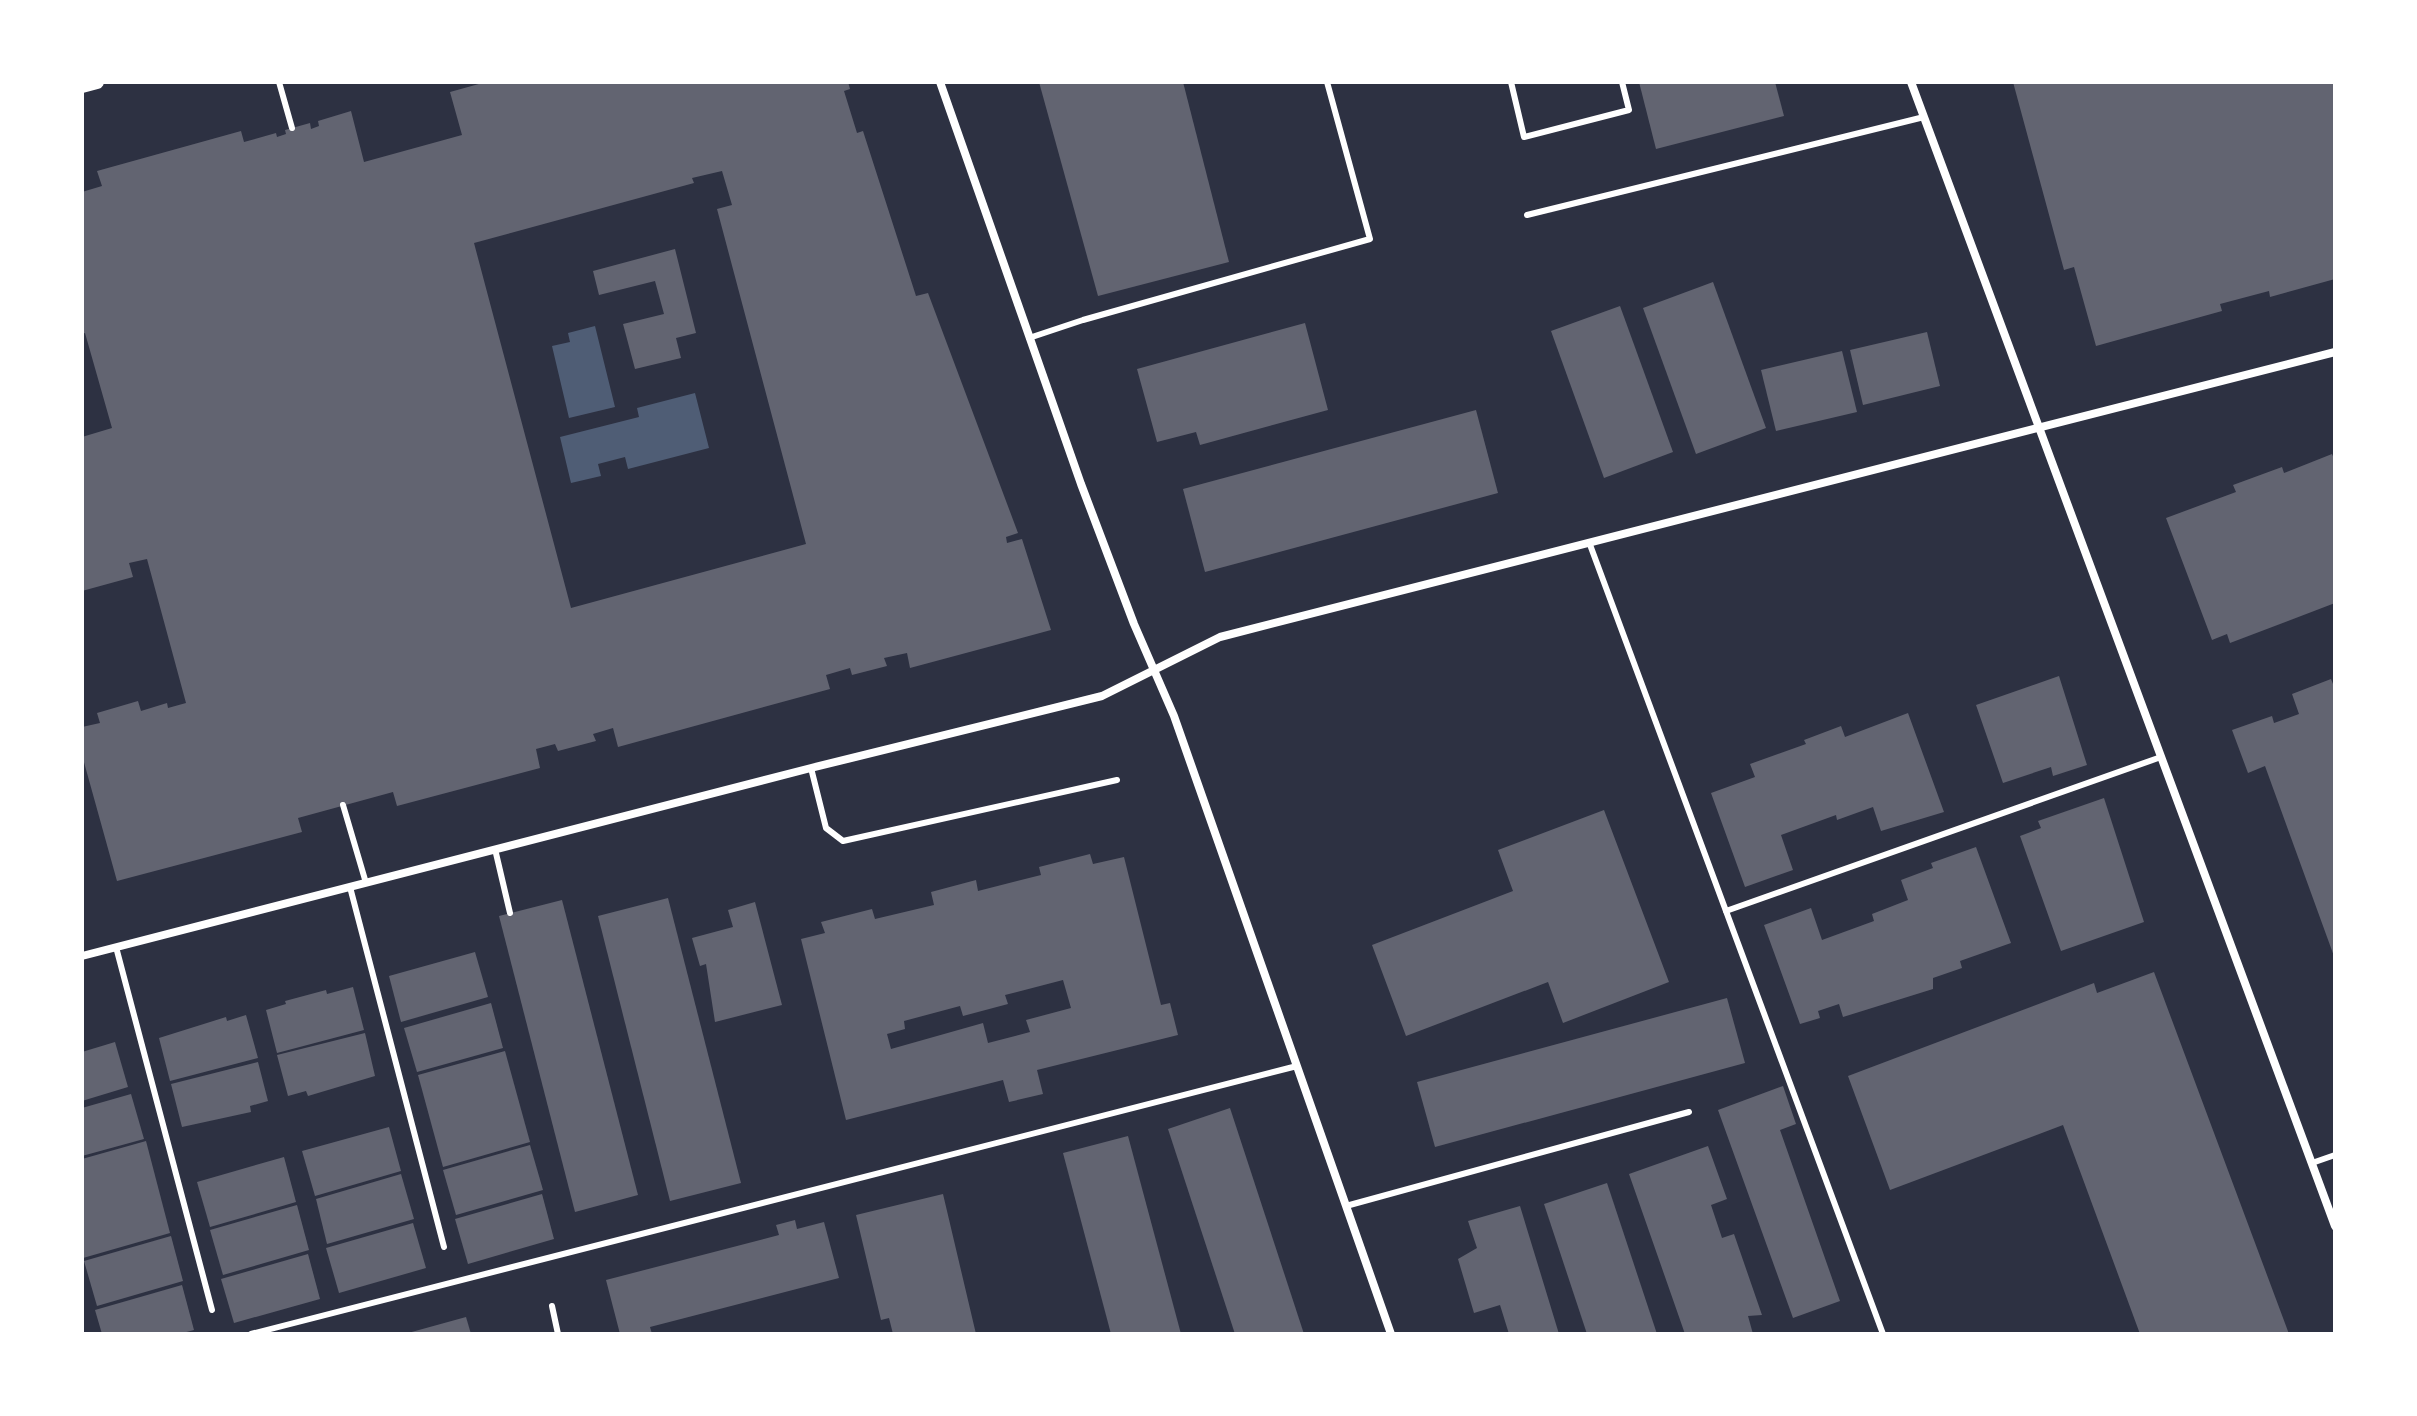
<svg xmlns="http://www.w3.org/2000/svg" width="2417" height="1416" font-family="'Noto Sans',sans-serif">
<rect width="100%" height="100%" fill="#2d3142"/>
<g fill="#4f5d75">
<polygon points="595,326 615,407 569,418 552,346 570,342 568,333"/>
<polygon points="695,393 709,448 628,469 625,457 598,464 601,476 571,483 560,437 639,417 637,408"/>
</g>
<g fill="#626471" fill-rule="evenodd">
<path d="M486,82H848L850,89L844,91L857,133L863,131L916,296L928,293L1018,533L1006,537L1007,543L1022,539L1051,630L910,668L907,653L884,658L887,666L852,675L850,668L826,675L830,689L618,747L613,728L593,734L596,741L558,751L555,744L536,749L540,768L397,806L393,792L298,818L302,832L117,881L82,755V727L100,723L97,713L138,701L141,711L167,703L168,708L186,703L147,559L129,563L133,577L82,591V437L112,428L85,333L82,334V192L102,186L97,171L241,131L244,142L276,133L277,137L286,134L285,130L310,123L311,129L319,126L318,121L351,111L364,162L462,135L450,92ZM722,171L732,205L717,209L806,544L571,608L474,243L694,183L692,178Z"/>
<polygon points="1039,82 1183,82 1229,262 1098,296"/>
<polygon points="1639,82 1775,82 1784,116 1656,149"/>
<polygon points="2013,82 2335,82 2335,279 2270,297 2269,291 2220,304 2222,311 2096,346 2074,267 2064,270"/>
<polygon points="675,249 696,333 676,338 681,358 635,369 623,324 664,314 655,281 599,295 593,271"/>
<polygon points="1713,282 1766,428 1696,454 1643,308"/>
<polygon points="1620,306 1673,452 1604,478 1551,331"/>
<polygon points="1305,323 1328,410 1200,445 1196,432 1157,442 1137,369"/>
<polygon points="1927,332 1940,386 1863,405 1850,350"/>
<polygon points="1842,351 1857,412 1776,431 1761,370"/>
<polygon points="1476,410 1498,493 1205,572 1183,489"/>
<polygon points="2332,454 2335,461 2335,603 2230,643 2227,634 2212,640 2166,518 2236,492 2233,485 2282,467 2284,473"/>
<polygon points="2059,676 2087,765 2053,776 2051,767 2003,783 1976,705"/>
<polygon points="2331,679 2335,689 2335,959 2265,766 2248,773 2232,730 2272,716 2274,723 2299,714 2292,694"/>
<polygon points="1908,713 1944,812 1881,831 1873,807 1837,820 1836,815 1781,835 1793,870 1745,887 1711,793 1755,777 1750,764 1806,744 1804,740 1841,726 1845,737"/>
<polygon points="2104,798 2144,922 2061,951 2020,836 2041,828 2038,821"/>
<polygon points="1604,810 1669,982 1563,1023 1548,982 1406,1036 1372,945 1513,891 1498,850"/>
<polygon points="1976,847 2011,943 1960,961 1962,968 1933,978 1933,989 1843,1017 1839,1004 1818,1011 1820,1018 1800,1024 1764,925 1811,908 1822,940 1874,921 1872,914 1908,900 1901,880 1933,868 1931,863"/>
<path d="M1090,854L1093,864L1124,857L1161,1005L1170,1003L1178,1035L1037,1070L1043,1094L1009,1102L1003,1080L846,1120L801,939L825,933L821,922L872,909L875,919L934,905L931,892L976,880L978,891L1041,875L1039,867ZM1063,980L1071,1008L1026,1020L1030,1032L988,1043L983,1023L891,1049L887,1034L905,1029L904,1021L960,1006L963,1016L1008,1004L1005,995Z"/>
<polygon points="668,898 741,1183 670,1201 598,916"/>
<polygon points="562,900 638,1195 575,1212 499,916"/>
<polygon points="755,902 782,1005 715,1022 706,964 700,966 692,938 733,927 728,910"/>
<polygon points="475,952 488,997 401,1022 389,976"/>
<polygon points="2154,972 2289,1334 2140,1334 2063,1125 1890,1190 1848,1076 2094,983 2097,993"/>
<polygon points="353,987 364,1030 277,1053 266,1010 286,1004 285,1001 326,990 327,994"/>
<polygon points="1727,998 1745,1063 1435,1147 1417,1082"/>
<polygon points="491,1003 503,1048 417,1072 404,1028"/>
<polygon points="246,1015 258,1058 170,1081 159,1038 226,1017 227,1021"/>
<polygon points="365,1033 375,1076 308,1096 306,1091 288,1096 277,1055"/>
<polygon points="115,1042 128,1087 82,1101 82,1052"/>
<polygon points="505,1051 530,1142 443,1167 418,1075"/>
<polygon points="258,1062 268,1101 250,1106 251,1112 182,1127 171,1084"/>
<polygon points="1783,1086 1796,1124 1780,1130 1840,1301 1793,1318 1718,1110"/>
<polygon points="131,1094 144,1139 82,1156 82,1108"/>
<polygon points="1230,1108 1304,1334 1235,1334 1168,1129"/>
<polygon points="389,1127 401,1171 315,1196 302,1151"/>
<polygon points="1128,1136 1181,1334 1111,1334 1063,1153"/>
<polygon points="146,1141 170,1233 83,1258 82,1159"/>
<polygon points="530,1145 543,1190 456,1215 443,1170"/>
<polygon points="1708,1146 1727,1199 1711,1205 1722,1238 1734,1234 1762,1315 1748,1316 1753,1334 1685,1334 1629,1174"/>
<polygon points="284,1157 296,1202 210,1227 197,1182"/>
<polygon points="401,1174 414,1219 327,1244 316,1199"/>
<polygon points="1607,1183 1657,1334 1587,1334 1544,1204"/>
<polygon points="542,1194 554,1239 468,1264 455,1219"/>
<polygon points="943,1194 976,1334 893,1334 889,1318 881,1320 856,1215"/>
<polygon points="297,1205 309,1250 223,1275 210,1230"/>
<polygon points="1520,1206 1559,1334 1509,1334 1500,1305 1474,1313 1458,1259 1477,1248 1468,1221"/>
<polygon points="795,1220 797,1229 824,1222 839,1278 650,1327 652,1334 620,1334 606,1280 779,1235 776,1225"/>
<polygon points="413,1223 426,1268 339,1293 326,1248"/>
<polygon points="171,1236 183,1281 97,1306 84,1261"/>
<polygon points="308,1254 320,1299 234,1323 221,1279"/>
<polygon points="182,1285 194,1330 179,1334 102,1334 95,1310"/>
<polygon points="466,1317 471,1334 408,1334 408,1333"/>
</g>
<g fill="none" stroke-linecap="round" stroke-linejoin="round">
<g stroke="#fff" stroke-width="6">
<polyline points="279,82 292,128"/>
<polyline points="1511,82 1524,137 1629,110 1622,82"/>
<polyline points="1527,215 1924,117"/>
<polyline points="1029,338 1083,320 1370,239 1327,82"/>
<polyline points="1589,542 1883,1334"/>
<polyline points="811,768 826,828 843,841 1117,780"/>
<polyline points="343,805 366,883"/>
<polyline points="495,849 510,913"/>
<polyline points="350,887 444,1247"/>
<polyline points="1726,911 2161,757"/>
<polyline points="116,947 212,1310"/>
<polyline points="2312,1163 2335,1155"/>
<polyline points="1346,1206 1689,1112"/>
<polyline points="552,1306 558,1334"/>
<polyline points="251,1334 1297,1066"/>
</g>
<g stroke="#fff" stroke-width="8">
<polyline points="940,82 1081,484 1134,624 1174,716 1391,1334"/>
<polyline points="1911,82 2335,1226"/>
<polyline points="82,956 811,768 1102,696 1220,637 2335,352"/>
</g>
<polyline stroke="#fff" stroke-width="14" points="82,86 97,82"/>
</g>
<rect width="2417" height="1416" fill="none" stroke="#ffffff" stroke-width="168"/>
</svg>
